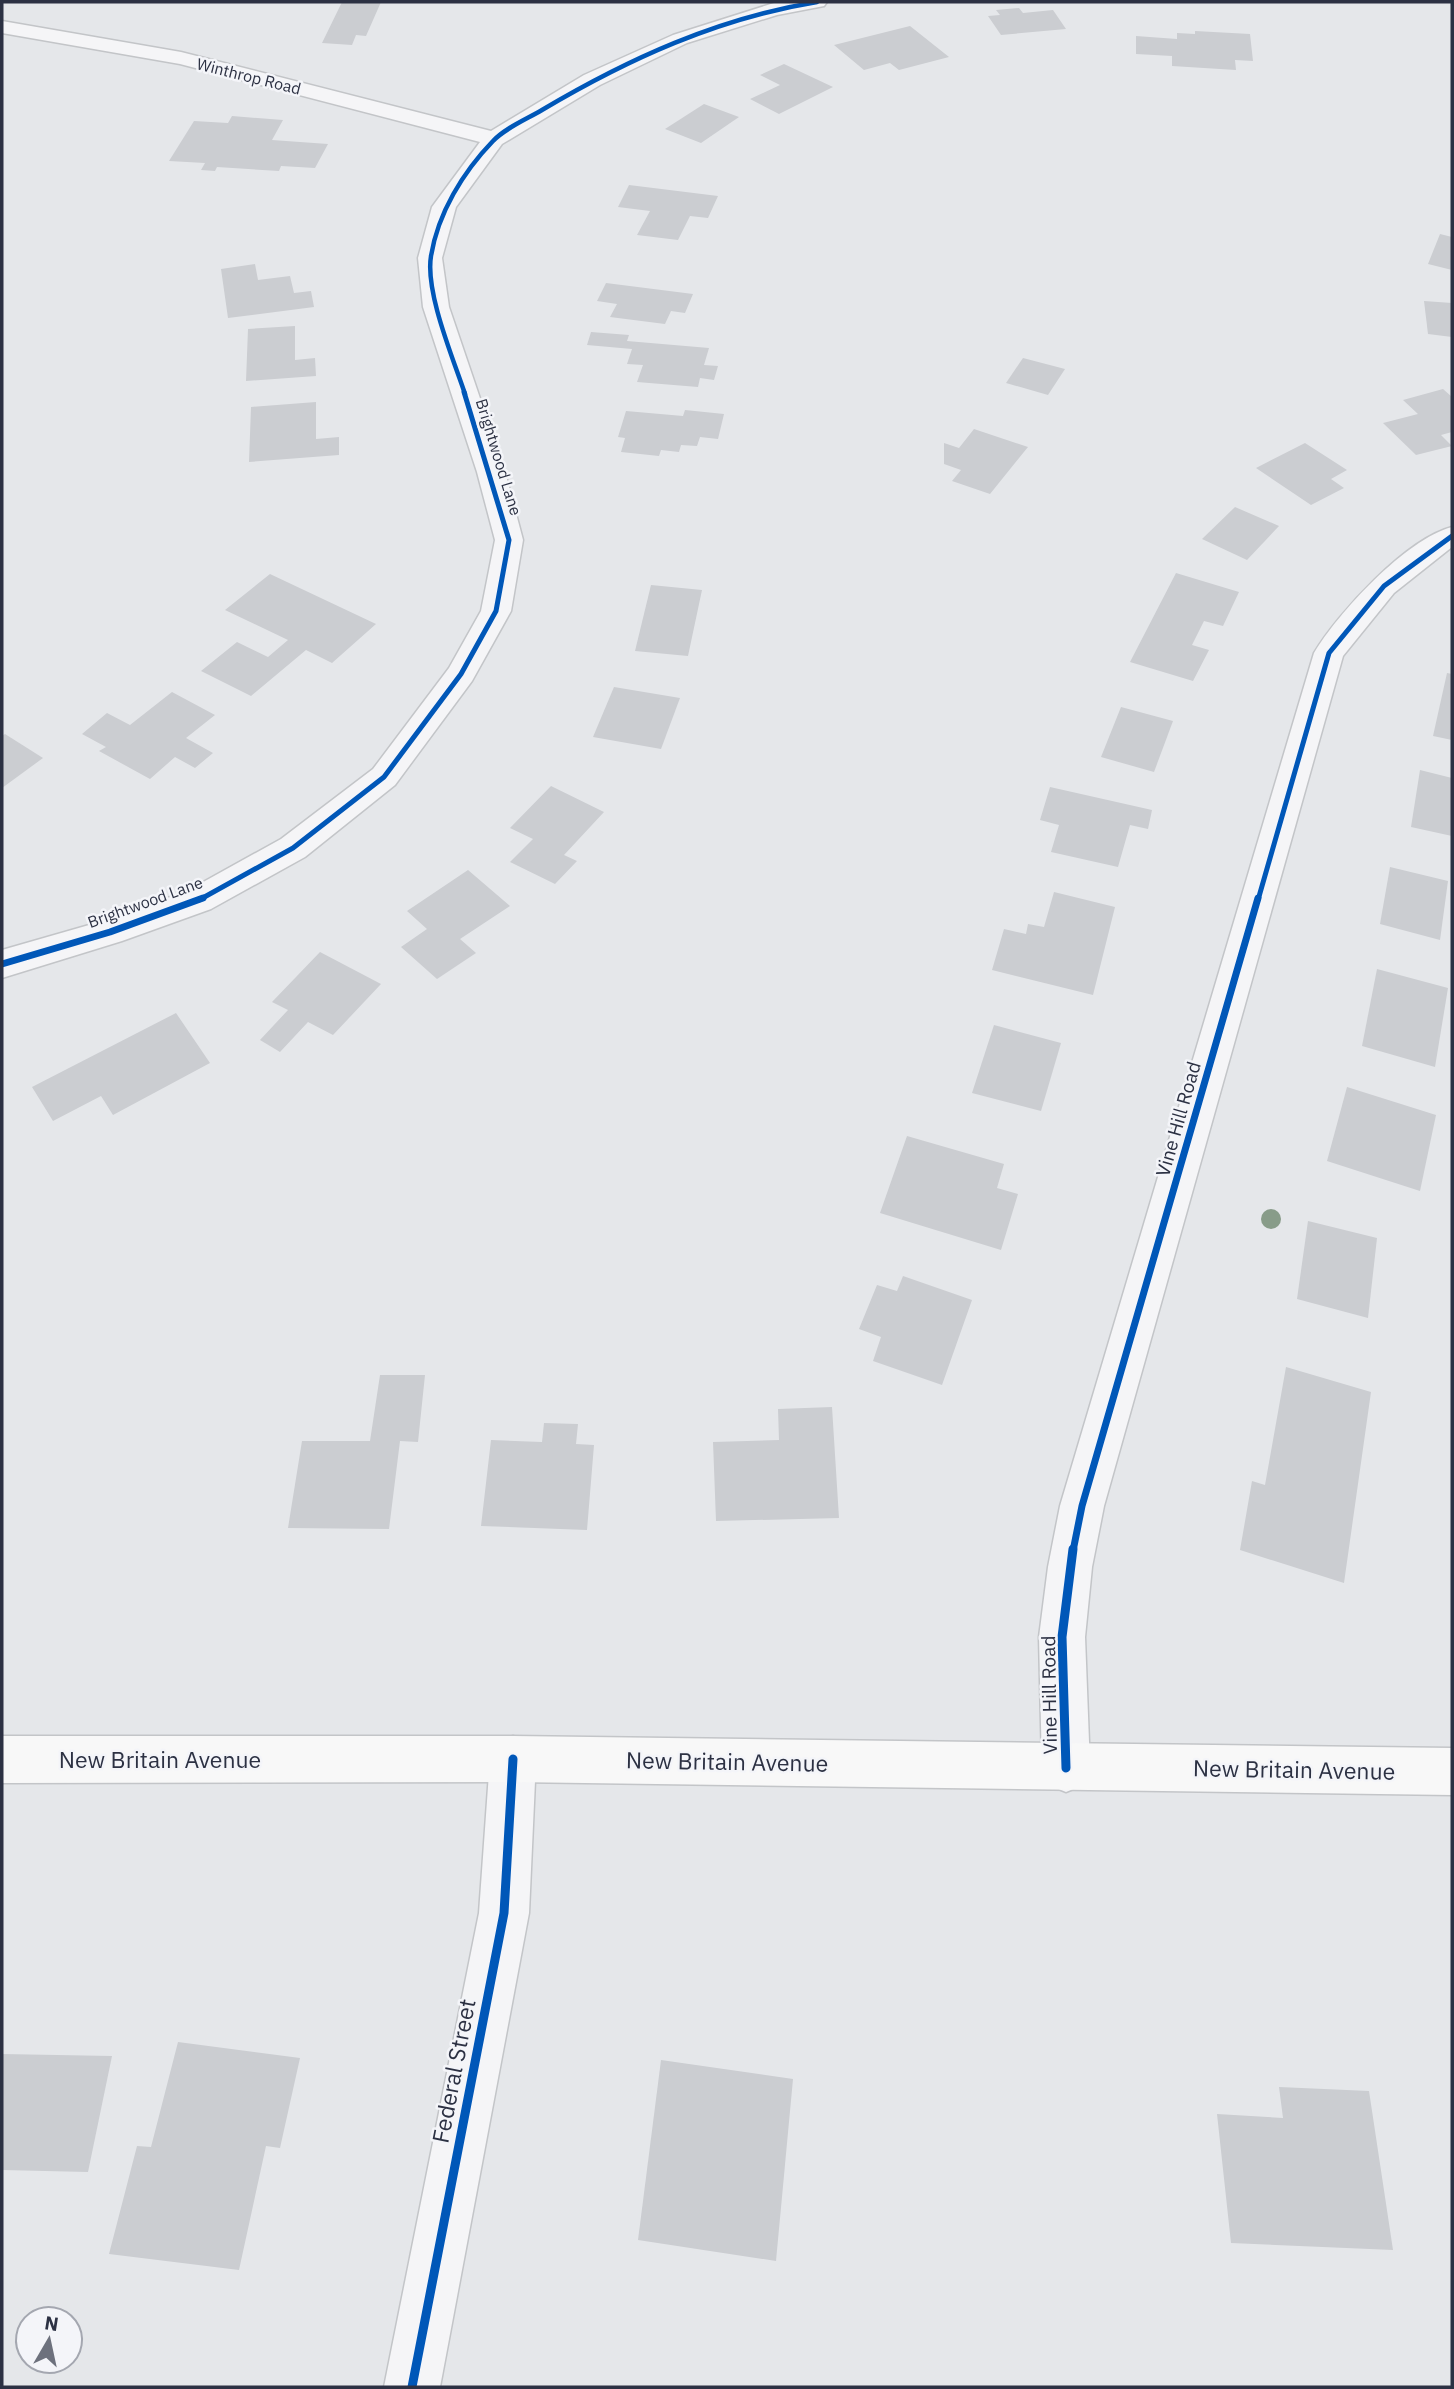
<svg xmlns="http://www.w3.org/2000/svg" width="1454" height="2389" font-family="'IBM Plex Sans',sans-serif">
<rect width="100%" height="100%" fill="#e5e7ea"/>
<g fill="#cbcdd1">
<polygon points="342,2 381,2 366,36 356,35 352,45 322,43"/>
<polygon points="1019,8 1023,13 1053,10 1066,29 1001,35 988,16 1000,15 996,10"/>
<polygon points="910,26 949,57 899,70 890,63 864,70 834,45"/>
<polygon points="1195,31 1250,34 1253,61 1235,60 1236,70 1172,66 1172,56 1136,54 1136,36 1177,39 1177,33 1195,34"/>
<polygon points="784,64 833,87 779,114 750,99 780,85 760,75"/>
<polygon points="704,104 739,117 701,143 665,129"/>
<polygon points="232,116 283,120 272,140 328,144 315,168 281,166 279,171 217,167 215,171 201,170 205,163 169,161 194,121 228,123"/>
<polygon points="629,185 718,196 708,218 690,216 678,240 637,235 650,211 618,207"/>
<polygon points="1440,234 1452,237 1452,270 1428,264"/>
<polygon points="255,264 258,280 290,276 294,293 311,291 314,307 228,318 221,269"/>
<polygon points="606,283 693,294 685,313 671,311 665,324 610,317 617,304 597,301"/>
<polygon points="1424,301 1452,303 1452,337 1428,334"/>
<polygon points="295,326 295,360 315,358 316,376 246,381 248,329"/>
<polygon points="591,332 629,335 627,341 709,348 704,365 718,366 714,380 700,378 698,387 637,382 643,365 627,364 632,349 587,345"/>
<polygon points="1023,358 1065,369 1048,395 1006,383"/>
<polygon points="1443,389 1452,397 1452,432 1441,435 1452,446 1416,455 1383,423 1418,414 1403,400"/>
<polygon points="316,402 316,439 339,437 339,455 249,462 251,407"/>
<polygon points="685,410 724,414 718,439 700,437 697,446 681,445 679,452 661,450 659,456 621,452 625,438 618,437 626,411 683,416"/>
<polygon points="974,429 1028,447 990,494 952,481 961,470 944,464 944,443 959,448"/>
<polygon points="1305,443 1347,470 1331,479 1344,488 1311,505 1256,468"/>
<polygon points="1235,507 1279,526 1247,560 1202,539"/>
<polygon points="1176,573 1239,592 1223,626 1204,621 1192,645 1209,650 1193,681 1130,662"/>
<polygon points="270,574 376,624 332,663 306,650 251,696 201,671 237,642 268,657 288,640 225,610"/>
<polygon points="651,585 702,590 688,656 635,651"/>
<polygon points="1447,673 1452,674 1452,740 1433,736"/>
<polygon points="614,687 680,698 661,749 593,737"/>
<polygon points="172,692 215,715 186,738 213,753 195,768 175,757 150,779 99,751 106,747 82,734 107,713 130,725"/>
<polygon points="1121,707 1173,721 1154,772 1101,757"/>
<polygon points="5,734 43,758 2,788 2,736"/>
<polygon points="1420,770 1452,778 1452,836 1411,827"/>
<polygon points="551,786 604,812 564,855 577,861 555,884 510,862 533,839 510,828"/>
<polygon points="1050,787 1152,810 1148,829 1130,825 1118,867 1051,852 1059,825 1040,820"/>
<polygon points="1390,867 1448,881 1440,940 1380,924"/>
<polygon points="468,870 510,906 460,939 476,953 437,979 401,947 427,929 407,911"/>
<polygon points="1054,892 1115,907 1093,995 992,970 1004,929 1026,934 1028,924 1044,927"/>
<polygon points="320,952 381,984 333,1035 308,1022 280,1052 260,1040 288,1010 272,1002"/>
<polygon points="1377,969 1448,988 1435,1067 1362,1046"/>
<polygon points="176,1013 210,1063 113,1115 101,1096 53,1121 32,1087"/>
<polygon points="994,1025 1061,1043 1041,1111 972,1093"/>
<polygon points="1347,1087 1436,1115 1420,1191 1327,1161"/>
<polygon points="907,1136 1004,1164 997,1188 1018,1194 1001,1250 880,1213"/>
<polygon points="1308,1221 1377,1238 1368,1318 1297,1299"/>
<polygon points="903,1276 972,1300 942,1385 873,1361 881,1337 859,1329 877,1285 897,1291"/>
<polygon points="1286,1367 1371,1392 1344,1583 1240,1550 1252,1481 1265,1485"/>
<polygon points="380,1375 425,1375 418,1442 400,1441 389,1529 288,1528 302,1441 370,1441"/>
<polygon points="832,1407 839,1518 716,1521 713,1442 779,1440 778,1409"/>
<polygon points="544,1423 578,1424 576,1444 594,1445 587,1530 481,1526 491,1440 542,1442"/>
<polygon points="178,2042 300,2058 280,2148 266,2146 239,2270 109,2254 137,2146 151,2147"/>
<polygon points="2,2054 112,2056 88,2172 2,2170"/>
<polygon points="661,2060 793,2079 776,2261 638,2240"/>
<polygon points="1279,2087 1369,2091 1393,2250 1231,2243 1217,2114 1283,2118"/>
</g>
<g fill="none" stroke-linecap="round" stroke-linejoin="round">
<g stroke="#c3c5c8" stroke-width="3">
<g id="minor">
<polygon points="827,2 824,6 777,15 687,43 600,85 502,144 456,207 442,258 449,307 505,472 523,540 511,611 472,681 395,785 305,857 211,909 122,941 2,978 2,950 103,921 187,891 281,839 373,769 449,668 481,611 495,540 477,472 423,307 418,258 432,207 480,142 180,64 2,33 2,21 181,52 491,131 584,75 673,35 774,3"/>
<path d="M1452,527V547L1394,593L1343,656L1104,1506L1092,1567L1085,1637L1090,1768L1083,1785L1066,1792L1049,1785L1042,1768L1039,1637L1048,1567L1060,1506L1314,653C1338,613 1406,539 1452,527Z"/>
<polygon points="513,1736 530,1742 536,1759 529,1913 440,2387 384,2387 479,1913 490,1759 496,1742"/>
</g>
</g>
<g stroke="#c3c5c8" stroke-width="3">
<polygon id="secondary" points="513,1736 1452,1748 1452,1795 513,1782 2,1783 2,1736"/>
</g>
<use href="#minor" fill="#f5f5f7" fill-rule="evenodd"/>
<use href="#secondary" fill="#f8f8f8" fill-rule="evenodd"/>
<g stroke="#f4f5f9" stroke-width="7">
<path id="cycleway-far3" d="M465,394C453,358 425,292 431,256C438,213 463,172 493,141C505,128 527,119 542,110C628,59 718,18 817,2"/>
</g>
<g stroke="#f4f5f9" stroke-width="9">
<g id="cycleway-far2">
<polyline points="199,900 293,848 384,777 461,674 496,611 509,540 464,392"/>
<polyline points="1258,900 1329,653 1384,586 1452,536"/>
</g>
</g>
<g stroke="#f4f5f9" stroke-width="11">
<g id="cycleway-far1">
<polyline points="2,964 110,932 203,898"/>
<polyline points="1073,1551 1082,1506 1258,898"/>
</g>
</g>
<g stroke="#f4f5f9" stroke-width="13">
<g id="cycleway">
<polyline points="1066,1768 1062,1637 1073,1549"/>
<polyline points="412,2387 504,1913 513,1759"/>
</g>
</g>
<use href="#cycleway-far3" stroke="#0057b8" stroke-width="4.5"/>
<use href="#cycleway-far2" stroke="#0057b8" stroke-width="5"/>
<use href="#cycleway-far1" stroke="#0057b8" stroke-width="7"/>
<use href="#cycleway" stroke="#0057b8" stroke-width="9"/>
</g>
<circle fill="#889c89" cx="1271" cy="1219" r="10"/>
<g text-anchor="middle" stroke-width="5" stroke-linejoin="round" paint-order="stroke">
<g font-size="16" fill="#2c3143" stroke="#f4f5f9">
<text transform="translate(249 76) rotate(14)" y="6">Winthrop Road</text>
<text transform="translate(499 457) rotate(73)" y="6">Brightwood Lane</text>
<text transform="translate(145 902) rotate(-20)" y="6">Brightwood Lane</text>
</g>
<g font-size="19" fill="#2c3143" stroke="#f4f5f9">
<text transform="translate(1178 1119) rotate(-74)" y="7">Vine Hill Road</text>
<text transform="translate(1049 1695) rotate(-91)" y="7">Vine Hill Road</text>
</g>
<g font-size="23" fill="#2c3143" stroke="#f4f5f9">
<text x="160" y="1768">New Britain Avenue</text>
<text transform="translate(727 1762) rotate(1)" y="8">New Britain Avenue</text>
<text transform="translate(1294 1770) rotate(1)" y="8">New Britain Avenue</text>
<text transform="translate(454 2071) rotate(-79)" y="8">Federal Street</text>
</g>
</g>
<rect width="1454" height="2389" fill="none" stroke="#2c3143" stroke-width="7"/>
<g transform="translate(49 2340) rotate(9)"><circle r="33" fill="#f4f5f9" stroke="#a4a7b0" stroke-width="2"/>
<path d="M0-5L12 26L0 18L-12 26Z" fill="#6d717d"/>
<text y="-10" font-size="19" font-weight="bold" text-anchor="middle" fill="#2c3143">N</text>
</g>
</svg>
